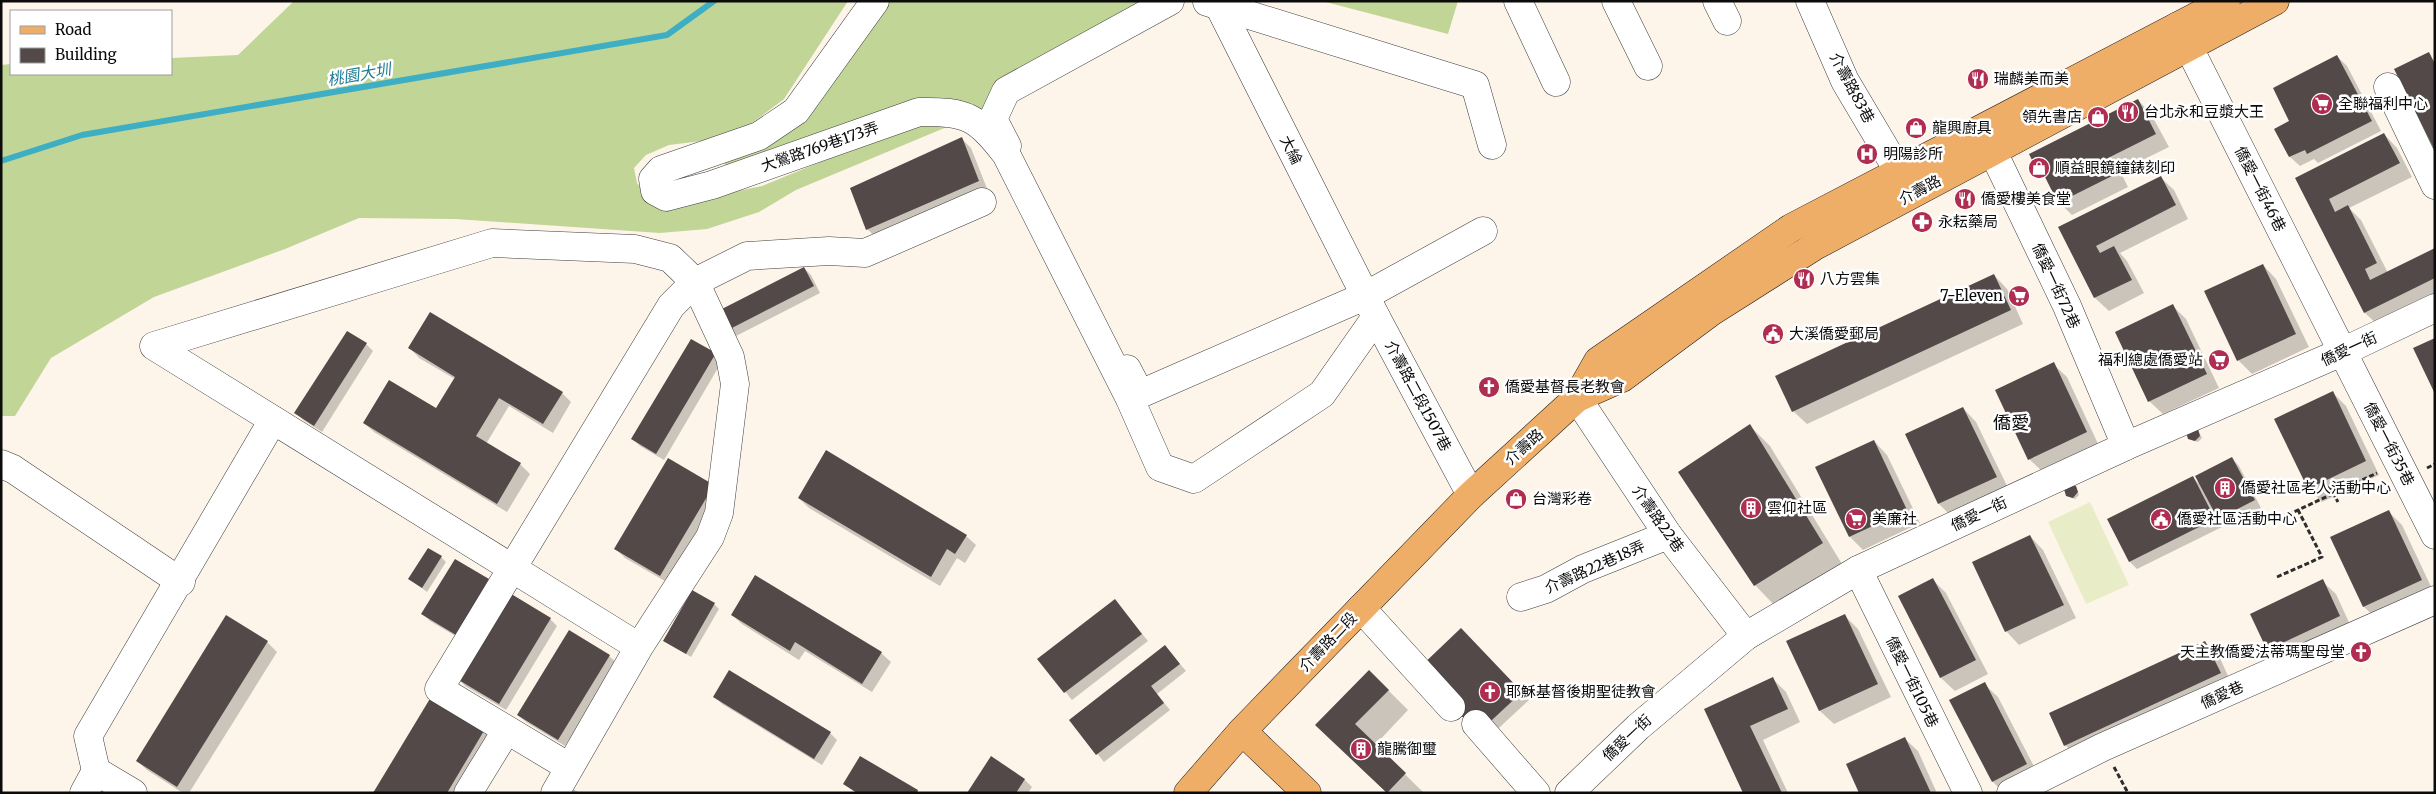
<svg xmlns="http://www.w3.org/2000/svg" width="2436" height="794" font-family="Merriweather,'Noto Sans TC',serif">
<rect width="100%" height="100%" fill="#fef5ea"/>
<g fill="#c1d597">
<polygon points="294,1 848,1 784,99 748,126 702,141 669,145 646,155 634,168 637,183 648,198 664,206 762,186 920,121 954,124 796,190 759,212 707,229 660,233 455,219 359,218 285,249 154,297 51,358 15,416 1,416 1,65 11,64 11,74 171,74 171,58 238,55"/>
<path d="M889,1H1157L986,99L987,114C956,98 946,94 912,101L724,174L725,160L809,113Z"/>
<polygon points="1322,1 1458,1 1448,34"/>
</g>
<polygon fill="#e9edc7" points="2090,502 2129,585 2086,604 2048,522"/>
<g fill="#0003">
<polygon points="2337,56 2347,66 2381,131 2318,163 2314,159 2300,166 2290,157 2275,130 2291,121"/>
<polygon points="2138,100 2151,114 2169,147 2120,171 2128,187 2072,215 2059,202 2048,180 2039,171"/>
<polygon points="2384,134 2397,148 2412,177 2349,208 2361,220 2388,273 2435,250 2435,298 2379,326 2365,313 2297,178"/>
<polygon points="962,139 971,148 988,191 877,238 867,229"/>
<polygon points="2160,177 2174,190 2188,219 2120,253 2127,261 2144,293 2109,311 2095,298 2060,228"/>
<polygon points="2263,265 2276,279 2309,347 2252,374 2239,361 2206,292"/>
<polygon points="804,268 811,275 820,293 736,336 729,329"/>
<polygon points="1994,275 2007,289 2023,324 1807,424 1793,411"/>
<polygon points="2173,306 2186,319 2219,388 2163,414 2149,401"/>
<polygon points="366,344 373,351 322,432 303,420 296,413"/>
<polygon points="410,348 562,393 571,402 553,433 509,406 486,444 520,464 530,474 507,512 374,432 364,423 437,410 455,379 419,358"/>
<polygon points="715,354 722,361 664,460 640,446 633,439"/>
<polygon points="2053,364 2067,377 2099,446 2043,472 2029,459"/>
<polygon points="2333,393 2346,406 2379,475 2322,502 2309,488"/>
<polygon points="1963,408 1976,422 2009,490 1952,517 1939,504"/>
<polygon points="1750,426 1770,446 1842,564 1775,606 1755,585 1680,472"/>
<polygon points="2198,430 2202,438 2198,442 2191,440 2189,438"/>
<polygon points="1874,441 1887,455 1920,523 1863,550 1850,537 1817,468"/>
<polygon points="2232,458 2239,466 2261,508 2226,525 2217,516 2222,527 2137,569 2130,562 2109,519 2193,478 2202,486"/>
<polygon points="713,486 722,495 670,584 625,558 616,549"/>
<polygon points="2076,487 2079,495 2075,499 2069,497 2067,495"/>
<polygon points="799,498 966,536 976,545 965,563 957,558 940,586 809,508"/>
<polygon points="2388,511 2402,525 2434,593 2378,620 2364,607 2332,538"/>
<polygon points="2030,536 2043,550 2076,618 2019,645 2006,631"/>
<polygon points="441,557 446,562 427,592 410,579"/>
<polygon points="455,560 489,580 496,588 464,641 430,621 423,614"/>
<polygon points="1933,580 1946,593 1988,674 1955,691 1941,678 1899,597"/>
<polygon points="2322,581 2336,594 2352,629 2281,662 2268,649"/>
<polygon points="1115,601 1148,641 1072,700 1039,659"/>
<polygon points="714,604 719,609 691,657 665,641"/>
<polygon points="732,615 881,653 891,662 872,692 805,651 799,660 742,624"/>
<polygon points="1844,615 1858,629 1891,697 1834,724 1820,711 1788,642"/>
<polygon points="227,617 267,642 277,652 189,793 183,793 147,770 137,761"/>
<polygon points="550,619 557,626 506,710 465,686 458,678"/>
<polygon points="1461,630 1529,700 1486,740"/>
<polygon points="570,632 609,656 617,663 565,746 526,722 518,715"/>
<polygon points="2205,642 2219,656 2233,687 2079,758 2065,745"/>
<polygon points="1165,646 1186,671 1157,694 1170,710 1104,762 1070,720"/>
<polygon points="1773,679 1786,692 1800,722 1763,740 1788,793 1745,793 1706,709"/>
<polygon points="1984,684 1998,697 2040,778 2004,793 1993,782"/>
<polygon points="1388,690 1408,710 1375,745 1424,793 1387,793 1317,725"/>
<polygon points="715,697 830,733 837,740 822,765 722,704"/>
<polygon points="484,730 494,740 462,793 374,793"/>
<polygon points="1904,738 1918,751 1937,793 1861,793"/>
<polygon points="991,758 1025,780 1032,787 1028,793 968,793"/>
<polygon points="573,789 580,793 571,793"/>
</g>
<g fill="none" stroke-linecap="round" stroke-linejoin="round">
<polyline stroke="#3eaec4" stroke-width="6" points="1,161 82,135 667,35 714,1"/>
</g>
<g fill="#524948">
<polygon points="2429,52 2435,64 2435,151 2394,69"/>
<polygon points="2337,55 2372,121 2307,154 2305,150 2289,157 2274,129 2289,121 2273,88"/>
<polygon points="2138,99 2156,134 2108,158 2116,174 2058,203 2042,171 2038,172 2029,154"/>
<polygon points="2384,133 2400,163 2329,199 2335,212 2348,205 2377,263 2365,269 2370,280 2435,248 2435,278 2364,313 2295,178"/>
<polygon points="962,137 979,181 866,230 850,188"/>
<polygon points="2161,176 2176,205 2096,246 2100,253 2114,246 2132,280 2094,298 2058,227"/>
<polygon points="2263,264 2296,334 2237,361 2204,291"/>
<polygon points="804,267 814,286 728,330 718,311"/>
<polygon points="1994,274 2011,310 1792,412 1775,376"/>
<polygon points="2173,304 2207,374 2148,402 2115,332"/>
<polygon points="430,312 563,392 543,424 499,398 476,436 521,463 497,504 363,423 389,380 436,408 455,377 408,348"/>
<polygon points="347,331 367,343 314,426 294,413"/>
<polygon points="2435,338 2435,394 2413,348"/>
<polygon points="691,339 716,353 656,454 631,439"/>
<polygon points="2054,362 2087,432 2028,460 1995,390"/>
<polygon points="2333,391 2366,461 2308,489 2274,419"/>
<polygon points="1963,407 1997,477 1938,504 1905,434"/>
<polygon points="1750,424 1823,543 1754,586 1678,472"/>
<polygon points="2198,429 2200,436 2195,441 2188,439 2186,432"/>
<polygon points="1874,440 1907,510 1849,537 1815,467"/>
<polygon points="826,450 967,535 955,554 947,549 931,577 798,498"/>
<polygon points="2232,457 2255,500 2218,519 2195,476"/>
<polygon points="668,458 714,485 660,576 614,549"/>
<polygon points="2193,476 2215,519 2129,562 2107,519"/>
<polygon points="2069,484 2076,486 2078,492 2073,498 2066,496 2064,489"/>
<polygon points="2389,510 2422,580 2363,607 2330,537"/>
<polygon points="2030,535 2064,605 2005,632 1972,562"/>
<polygon points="428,548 442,556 422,588 408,579"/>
<polygon points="455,559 489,579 456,635 421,614"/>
<polygon points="755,575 882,652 862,684 795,642 790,651 731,615"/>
<polygon points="1933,578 1976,660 1940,678 1898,596"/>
<polygon points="2323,579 2340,616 2267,650 2250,614"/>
<polygon points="692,590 715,603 686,654 663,641"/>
<polygon points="508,592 551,618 499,704 457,679"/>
<polygon points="1115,599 1142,634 1064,693 1037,659"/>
<polygon points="1845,614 1878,684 1819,711 1786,641"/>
<polygon points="226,615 268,641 177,787 136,761"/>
<polygon points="1461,628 1522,692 1478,733 1417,670"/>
<polygon points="569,630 610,655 558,740 517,715"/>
<polygon points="2205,641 2221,673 2064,746 2049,713"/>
<polygon points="1165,645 1180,664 1151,686 1164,703 1096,755 1069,720"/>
<polygon points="729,670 831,732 814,759 713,697"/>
<polygon points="1369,670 1389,690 1355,724 1406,773 1387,793 1315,725"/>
<polygon points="1773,677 1788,709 1750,726 1782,793 1743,793 1704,709"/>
<polygon points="1985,682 2027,764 1992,782 1949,700"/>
<polygon points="431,697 485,729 447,793 373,793"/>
<polygon points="1905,737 1931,793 1859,793 1846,764"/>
<polygon points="860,756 918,790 917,793 857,793 843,784"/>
<polygon points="991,756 1025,779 1016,793 967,793"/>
</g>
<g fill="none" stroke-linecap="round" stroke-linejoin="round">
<g stroke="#3e3e3e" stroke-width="29">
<g id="minor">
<path d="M875,1L796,111L759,136L661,170L653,179L655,191L666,197L712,185L919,112C967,111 977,117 1006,154L1130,399L1160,467L1194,479L1322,394L1376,317"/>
<polyline points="1518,1 1556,82"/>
<polyline points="1616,1 1648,66"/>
<polyline points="1717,1 1727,21"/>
<polyline points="1810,1 1845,81 1899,172"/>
<polyline points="1207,2 1475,85 1492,145"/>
<polyline points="1218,4 1376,317 1471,495"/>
<polyline points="2178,26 2435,535"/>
<polyline points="2388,87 2435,185"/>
<polyline points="1983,131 2067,306 2126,446"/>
<polyline points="1007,146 993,119 1006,91 1170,1"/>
<polyline points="1127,369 1140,394 1365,296 1483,231"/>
<polyline points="1577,398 1668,535 1746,636"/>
<polyline points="1,464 13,469 181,582"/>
<polyline points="1858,570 1968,793"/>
<polyline points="1521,597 1546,589 1583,569 1668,535"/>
<polyline points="1361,608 1451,707"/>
<polyline points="1476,724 1536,793"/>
<polyline points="569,767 439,689 671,306 695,282 747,256 829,251 865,253 982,202"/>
<polyline points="84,793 96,771"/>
<polyline points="133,793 96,771 88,736 273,420"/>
<polyline points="468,793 506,731"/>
<polyline points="555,793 639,647 710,537 719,513 735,384 730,357 695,282 670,258 635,249 492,243 154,346 639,647"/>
<polyline points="1569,793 1638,727 1746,636 1858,570 2126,446 2342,352 2435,308"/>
<polyline points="2011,793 2103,747 2435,600"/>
</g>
</g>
<g stroke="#1c1c1c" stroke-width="29">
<g id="major">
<polyline points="1577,398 1598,361 1791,228 2226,1"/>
<polyline points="1242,731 1307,793"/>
<polyline points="1188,793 1242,731 1471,495 1577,398 1622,378 1711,312 1815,246 2275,1"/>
</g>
</g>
<g stroke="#2d2d2d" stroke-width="3" stroke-dasharray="5 2.5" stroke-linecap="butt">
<polyline points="2427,468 2435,464"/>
<polyline points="2329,486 2338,502"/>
<polyline points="2281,518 2377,473"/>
<polyline points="2277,577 2322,557 2298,510"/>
<polyline points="2114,767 2128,793"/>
</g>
<use href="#minor" stroke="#fff" stroke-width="28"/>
<use href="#major" stroke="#efae68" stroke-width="28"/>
</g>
<defs>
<g id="restaurant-disc" transform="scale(1.125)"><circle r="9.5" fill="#b02d52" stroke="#fff"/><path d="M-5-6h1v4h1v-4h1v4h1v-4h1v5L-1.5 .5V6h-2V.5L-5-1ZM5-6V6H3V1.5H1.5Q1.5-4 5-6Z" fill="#fff"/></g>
<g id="supermarket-disc" transform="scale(1.125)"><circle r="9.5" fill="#b02d52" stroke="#fff"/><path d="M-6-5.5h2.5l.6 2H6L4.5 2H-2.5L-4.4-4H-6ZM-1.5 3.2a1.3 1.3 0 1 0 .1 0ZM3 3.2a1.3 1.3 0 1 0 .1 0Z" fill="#fff"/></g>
<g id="shop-disc" transform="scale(1.125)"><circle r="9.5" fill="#b02d52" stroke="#fff"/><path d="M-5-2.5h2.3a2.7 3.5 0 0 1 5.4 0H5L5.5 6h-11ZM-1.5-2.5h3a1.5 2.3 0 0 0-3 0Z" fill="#fff"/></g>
<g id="hospital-disc" transform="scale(1.125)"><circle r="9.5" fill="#b02d52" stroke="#fff"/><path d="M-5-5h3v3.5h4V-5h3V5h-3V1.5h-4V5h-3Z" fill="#fff"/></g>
<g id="pharmacy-disc" transform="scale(1.125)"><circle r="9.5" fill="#b02d52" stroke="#fff"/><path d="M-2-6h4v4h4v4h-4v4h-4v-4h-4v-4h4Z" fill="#fff"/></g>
<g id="civic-disc" transform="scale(1.125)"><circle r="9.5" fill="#b02d52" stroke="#fff"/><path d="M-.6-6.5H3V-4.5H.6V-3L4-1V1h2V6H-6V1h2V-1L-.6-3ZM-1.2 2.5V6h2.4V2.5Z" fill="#fff"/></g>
<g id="church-disc" transform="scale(1.125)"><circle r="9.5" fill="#b02d52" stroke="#fff"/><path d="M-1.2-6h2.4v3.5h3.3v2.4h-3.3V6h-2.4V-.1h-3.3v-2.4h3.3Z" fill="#fff"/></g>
<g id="building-disc" transform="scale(1.125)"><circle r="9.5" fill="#b02d52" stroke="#fff"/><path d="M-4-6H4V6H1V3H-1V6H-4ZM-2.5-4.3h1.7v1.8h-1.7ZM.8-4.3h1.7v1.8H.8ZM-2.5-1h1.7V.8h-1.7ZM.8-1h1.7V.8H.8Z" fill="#fff"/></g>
</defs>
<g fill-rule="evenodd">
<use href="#restaurant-disc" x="1978" y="79"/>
<use href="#supermarket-disc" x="2322" y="104"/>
<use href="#restaurant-disc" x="2128" y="112"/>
<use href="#shop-disc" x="2098" y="117"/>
<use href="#shop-disc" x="1916" y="128"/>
<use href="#hospital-disc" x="1867" y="154"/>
<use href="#shop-disc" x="2039" y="168"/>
<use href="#restaurant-disc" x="1965" y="199"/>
<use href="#pharmacy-disc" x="1922" y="222"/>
<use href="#restaurant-disc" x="1804" y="279"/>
<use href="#supermarket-disc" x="2019" y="296"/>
<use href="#civic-disc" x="1773" y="334"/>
<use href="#supermarket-disc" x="2219" y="360"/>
<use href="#church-disc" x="1489" y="387"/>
<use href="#building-disc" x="2225" y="488"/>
<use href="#shop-disc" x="1516" y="499"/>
<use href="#building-disc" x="1751" y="508"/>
<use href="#supermarket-disc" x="1856" y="519"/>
<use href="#civic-disc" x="2161" y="519"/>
<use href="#church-disc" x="2361" y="652"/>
<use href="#church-disc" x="1490" y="692"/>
<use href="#building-disc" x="1361" y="749"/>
</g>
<g text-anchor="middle" stroke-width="5" stroke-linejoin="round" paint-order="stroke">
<g font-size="15" fill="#0b0b0b" stroke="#fff" text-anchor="start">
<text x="1994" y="84">瑞麟美而美</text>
<text x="2338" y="109">全聯福利中心</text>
<text x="2144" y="117">台北永和豆漿大王</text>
<text x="2082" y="122" text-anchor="end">領先書店</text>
<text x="1932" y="133">龍興廚具</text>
<text x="1883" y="159">明陽診所</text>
<text x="2055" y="173">順益眼鏡鐘錶刻印</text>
<text x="1981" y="204">僑愛樓美食堂</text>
<text x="1938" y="227">永耘藥局</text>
<text x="1820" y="284">八方雲集</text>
<text x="2003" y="301" text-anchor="end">7-Eleven</text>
<text x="1789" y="339">大溪僑愛郵局</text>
<text x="2203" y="365" text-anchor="end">福利總處僑愛站</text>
<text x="1505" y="392">僑愛基督長老教會</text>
<text x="2241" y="493">僑愛社區老人活動中心</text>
<text x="1532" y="504">台灣彩卷</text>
<text x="1767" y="513">雲仰社區</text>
<text x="1872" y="524">美廉社</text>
<text x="2177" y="524">僑愛社區活動中心</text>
<text x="2345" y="657" text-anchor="end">天主教僑愛法蒂瑪聖母堂</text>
<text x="1506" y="697">耶穌基督後期聖徒教會</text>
<text x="1377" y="754">龍騰御璽</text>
</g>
<g font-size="15" fill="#0b0b0b" stroke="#fff">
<text transform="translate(1852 88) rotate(62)" y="5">介壽路83巷</text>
<text transform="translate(820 147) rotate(-19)" y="5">大鶯路769巷173弄</text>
<text transform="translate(1291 150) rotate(63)" y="5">大綸</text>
<text transform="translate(2260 189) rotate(63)" y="5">僑愛一街46巷</text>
<text transform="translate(1920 190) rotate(-28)" y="5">介壽路</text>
<text transform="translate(2056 286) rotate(65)" y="5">僑愛一街72巷</text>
<text transform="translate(2349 349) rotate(-25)" y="5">僑愛一街</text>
<text transform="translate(1418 396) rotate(62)" y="5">介壽路二段1507巷</text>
<text transform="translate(2389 444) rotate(63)" y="5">僑愛一街35巷</text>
<text transform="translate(1524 447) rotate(-42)" y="5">介壽路</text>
<text transform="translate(1979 514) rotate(-25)" y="5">僑愛一街</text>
<text transform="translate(1658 519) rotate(55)" y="5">介壽路22巷</text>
<text transform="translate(1595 567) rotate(-24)" y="5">介壽路22巷18弄</text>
<text transform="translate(1328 642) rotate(-46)" y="5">介壽路二段</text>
<text transform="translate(1912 682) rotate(64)" y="5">僑愛一街105巷</text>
<text transform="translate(2222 695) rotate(-24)" y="5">僑愛巷</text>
<text transform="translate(1627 738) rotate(-43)" y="5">僑愛一街</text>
</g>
<g font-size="16" font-style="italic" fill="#1d7c93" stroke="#fff">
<text transform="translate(359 74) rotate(-10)" y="6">桃園大圳</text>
</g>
<g font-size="18" fill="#0b0b0b" stroke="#fff">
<text x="2011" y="429">僑愛</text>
</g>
</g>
<rect width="2436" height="794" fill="none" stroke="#0b0b0b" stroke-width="5"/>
<rect x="10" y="10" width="162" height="65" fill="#ffffff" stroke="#9d9d9d"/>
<rect x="20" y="26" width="25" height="8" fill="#efae68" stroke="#9d9d9d"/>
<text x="55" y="35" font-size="15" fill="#0b0b0b">Road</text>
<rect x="20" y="48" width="25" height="15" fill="#524948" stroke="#9d9d9d"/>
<text x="55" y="60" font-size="15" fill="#0b0b0b">Building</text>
</svg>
